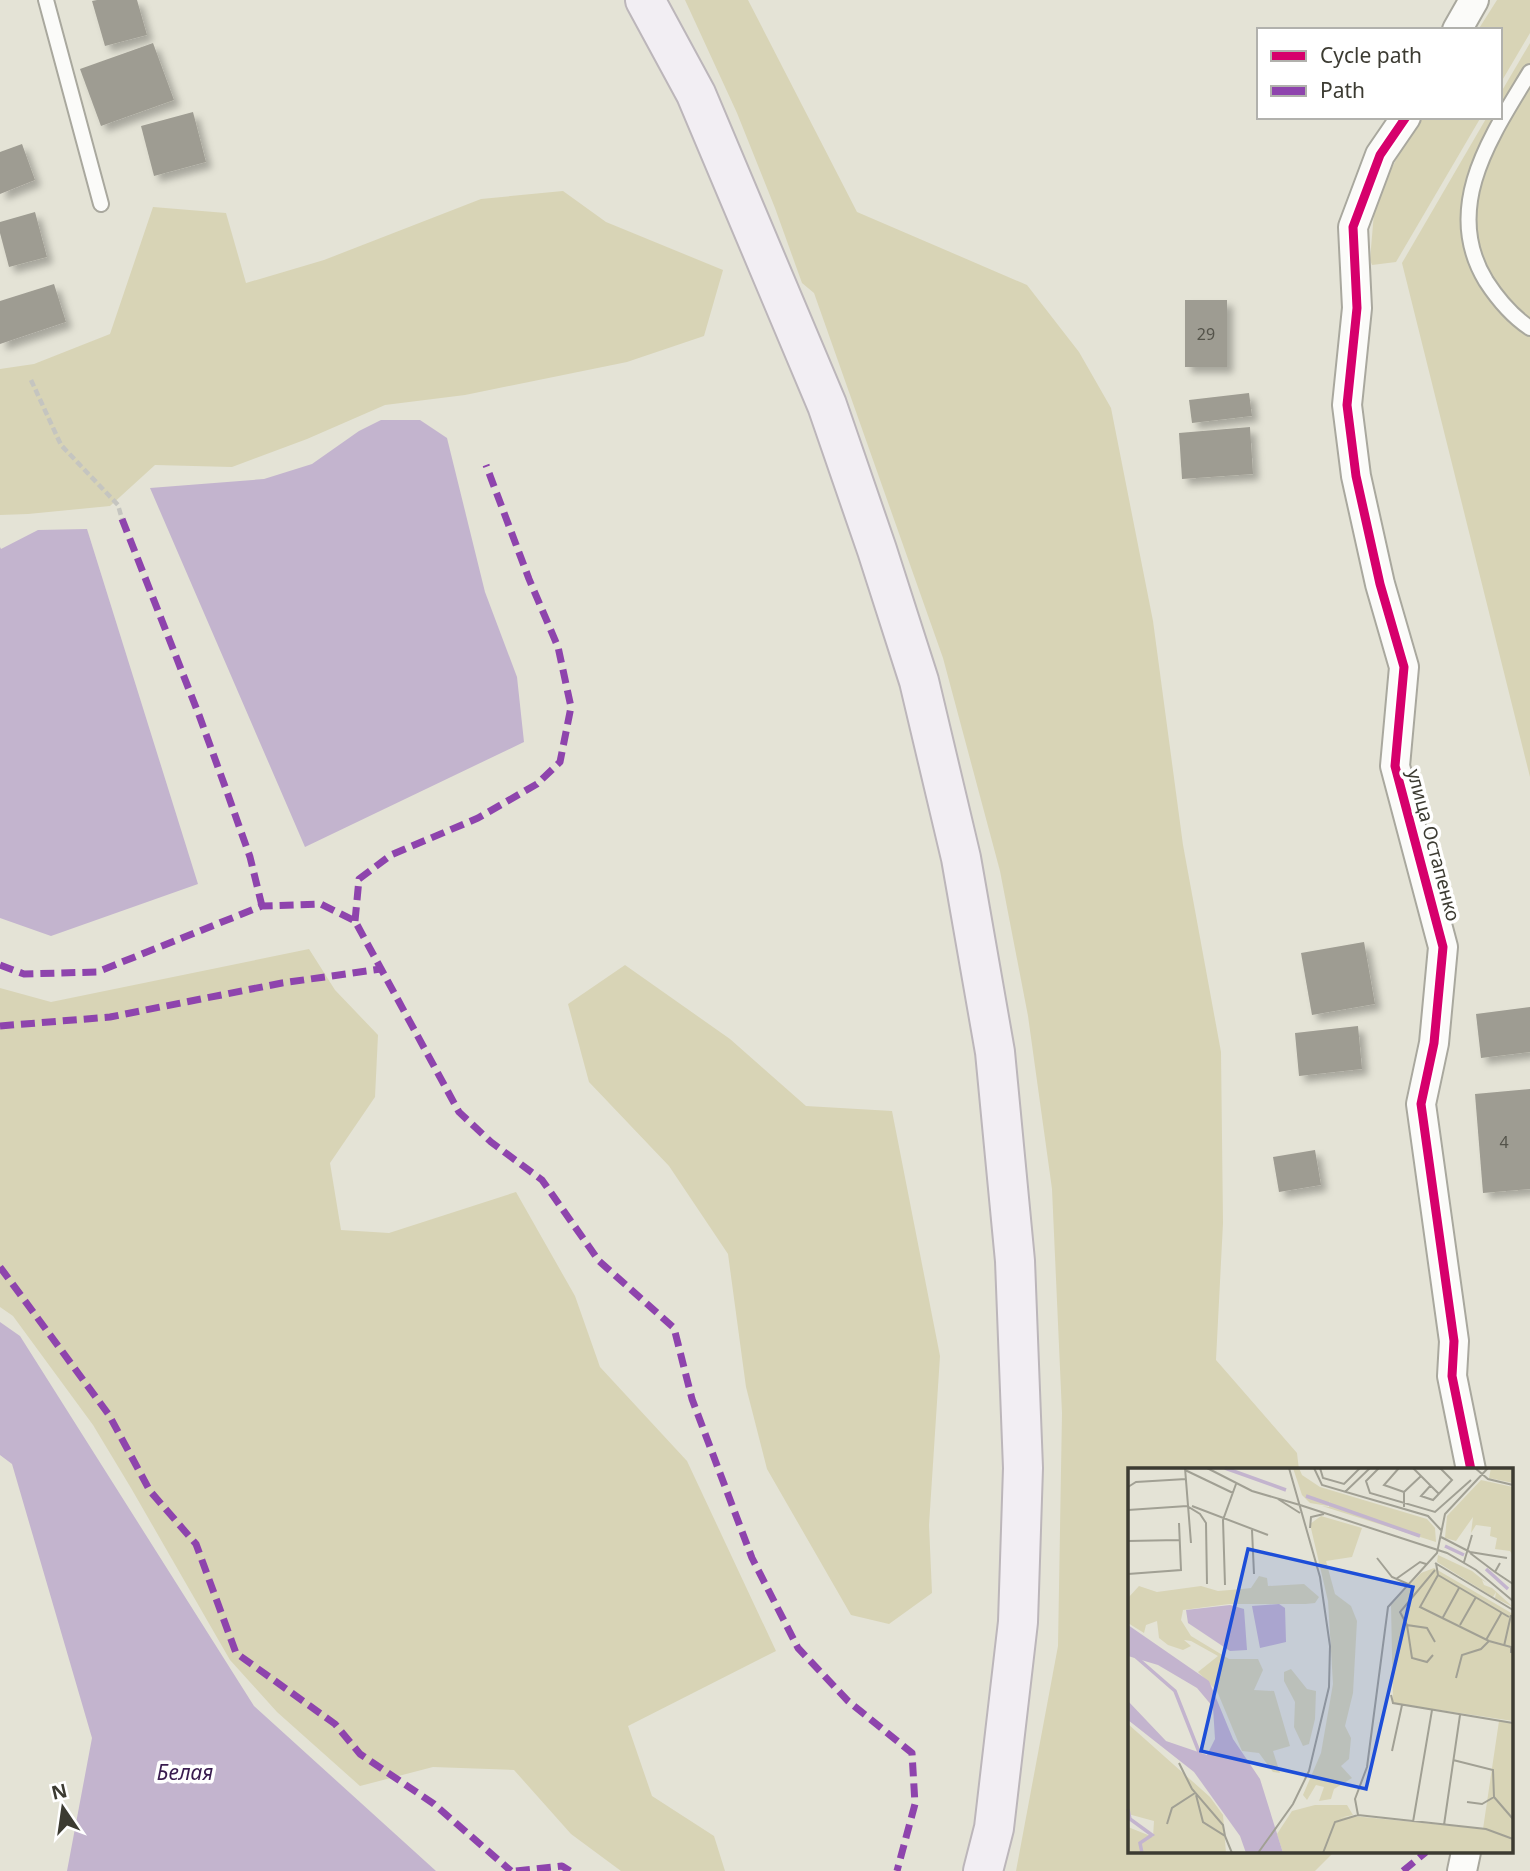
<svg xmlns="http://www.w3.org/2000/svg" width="1530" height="1871" font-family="'Noto Sans',sans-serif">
<defs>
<filter id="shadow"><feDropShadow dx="6" dy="6" stdDeviation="3.5" flood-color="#0004"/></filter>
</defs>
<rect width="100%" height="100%" fill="#e4e3d6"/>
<g fill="#d8d4b6">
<polygon points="685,0 748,0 857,212 1027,285 1079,352 1111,408 1153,621 1183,845 1221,1052 1223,1223 1216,1360 1297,1453 1299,1470 1129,1470 1129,1852 1334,1852 1315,1871 1016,1871 1058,1646 1062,1413 1052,1189 1028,1016 1000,871 943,658 814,293 802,283 775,208 737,113"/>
<polygon points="1497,0 1530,0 1530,33 1500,84 1500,30 1478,30"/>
<polygon points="1530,43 1530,777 1402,263 1487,117 1500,117 1500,94"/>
<polygon points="1423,117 1481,117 1396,262 1372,265 1370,260 1375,201 1397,158"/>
<polygon points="563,191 606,222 723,270 704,336 627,362 465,395 385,405 307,439 232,467 155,465 110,506 28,514 0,515 0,369 34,364 110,334 153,207 226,213 246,283 324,260 481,199"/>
<polygon points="309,949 335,990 378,1035 375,1097 330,1163 341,1230 389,1233 516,1192 575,1296 600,1367 687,1461 776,1651 628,1726 652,1796 714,1836 725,1871 621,1871 571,1834 514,1770 433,1767 360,1786 277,1712 230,1660 131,1488 93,1425 13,1316 0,1307 0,988 51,1002"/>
<polygon points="625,965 730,1039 806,1106 892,1111 940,1356 929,1525 932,1593 889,1624 851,1615 767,1469 746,1387 728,1254 669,1166 589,1082 568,1004"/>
</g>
<g fill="#c3b4ce">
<polygon points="381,420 420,420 447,438 485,592 517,677 524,742 305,847 150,488 264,479 312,464 359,431"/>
<polygon points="87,529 198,884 51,936 0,918 0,547 1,549 38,530"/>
<polygon points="0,1322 20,1336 254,1706 436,1871 67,1871 92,1738 12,1464 0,1455"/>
</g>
<g fill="#9e9c92" filter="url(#shadow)">
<polygon points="97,0 137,0 147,35 105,46 92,1"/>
<polygon points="153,43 174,100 101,126 80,69"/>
<polygon points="193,112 206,162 154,176 141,126"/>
<polygon points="22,144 35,180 0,194 0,152"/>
<polygon points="35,212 47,257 9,267 0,233 0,222"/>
<polygon points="54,284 66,322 0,344 0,301"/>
<rect x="1185" y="300" width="42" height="67"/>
<polygon points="1249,393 1252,416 1192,423 1189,400"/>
<polygon points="1250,427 1253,474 1182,479 1179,433"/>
<polygon points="1364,942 1375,1004 1312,1015 1301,953"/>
<polygon points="1530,1007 1530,1052 1481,1058 1476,1014"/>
<polygon points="1358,1026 1362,1069 1299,1076 1295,1033"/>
<polygon points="1530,1089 1530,1189 1483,1193 1475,1094"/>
<polygon points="1315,1150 1321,1185 1279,1192 1273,1157"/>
</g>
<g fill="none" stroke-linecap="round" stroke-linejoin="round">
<g stroke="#a9a89e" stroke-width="18">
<g id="service">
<polyline points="46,0 101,204"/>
<path d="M1530,72C1492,135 1441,207 1486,281C1497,298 1512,316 1530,328"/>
</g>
</g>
<g stroke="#a9a89e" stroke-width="32">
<g id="minor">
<polyline points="1457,30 1474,0"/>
<polyline points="1406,117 1380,155 1353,227 1357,308 1347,405 1356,476 1380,584 1404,667 1395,766 1443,947 1434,1043 1421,1104 1454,1341 1452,1376 1471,1470"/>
<polyline points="1462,1871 1466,1852"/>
</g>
</g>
<g stroke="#bcb6ba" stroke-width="42">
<polyline id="primary" points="645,0 696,94 827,405 877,550 919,681 961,858 995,1052 1015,1261 1023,1468 1018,1622 994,1828 983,1871"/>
</g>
<polyline stroke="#c5c5c0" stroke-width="4.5" stroke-dasharray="7 3.5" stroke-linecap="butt" points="31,380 61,445 118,505 122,519"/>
<use href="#service" stroke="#fbfbf9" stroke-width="14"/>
<use href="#minor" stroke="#fbfbf9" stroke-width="28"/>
<use href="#primary" stroke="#f2eef3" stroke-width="38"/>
<g stroke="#8e44ad" stroke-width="7" stroke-dasharray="14 7" stroke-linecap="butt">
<polyline points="122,519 199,715 227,792 250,857 262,906"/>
<polyline points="355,921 359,879 391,855 478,818 537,784 560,762 571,707 558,647 529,579 486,465"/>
<polyline points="0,965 24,974 97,972 262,906 321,904 355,921 459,1112 491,1142 542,1180 599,1261 674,1328 692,1399 752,1558 798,1648 848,1701 912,1753 915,1804 897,1871"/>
<polyline points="0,1026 110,1017 282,983 381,969"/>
<polyline points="0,1267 109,1415 150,1491 196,1544 236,1653 335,1724 360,1754 434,1804 511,1871"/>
<polyline points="516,1871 562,1866 570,1871"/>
<polyline points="1403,1871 1426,1852"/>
</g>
<g stroke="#fff" stroke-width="13">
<polyline id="cycleway" points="1406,117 1380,155 1353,227 1357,308 1347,405 1356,476 1380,584 1404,667 1395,766 1443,947 1434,1043 1421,1104 1454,1341 1452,1376 1471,1470"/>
</g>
<use href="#cycleway" stroke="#d6006c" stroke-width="9"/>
</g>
<g text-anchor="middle" stroke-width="7" stroke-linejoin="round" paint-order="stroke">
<g font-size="16" fill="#54534a">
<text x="1206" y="340">29</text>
<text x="1504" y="1148">4</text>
</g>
<g font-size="19" fill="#3c3b32" stroke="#fff">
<text transform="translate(1434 845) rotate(75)" y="7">улица Остапенко</text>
</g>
<g font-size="21" font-style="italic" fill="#391c4f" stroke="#fff">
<text x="185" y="1780">Белая</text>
</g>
</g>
<g transform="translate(1128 1468)">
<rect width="385" height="385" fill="#e4e3d6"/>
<path d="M165,0H171L174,7L192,19L299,51L307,60L308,74L194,38L201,39L202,32L200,38L182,35L174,27ZM363,0H385V15L361,10ZM353,12L385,19V88L382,83L367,81L369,70L362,68L363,59L348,57L343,65L345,49L328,73L317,70L319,48ZM193,48L234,60L224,89L198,93L207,126L223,138L229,153L225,225L217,258L223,270L221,291L213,298L224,310L206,321L203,331L191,333L196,319L188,317L179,332L175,327L193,285L205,216L200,133L182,56ZM310,87L344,103L359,115L354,112L356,117L364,120L385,139L367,130L368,124L365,129L309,94ZM306,100L385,146V253L265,235L263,137L293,105ZM131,108L139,110L140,118L176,116L191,129L187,135L178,136H101L55,142L53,152L63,168L101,191H130L135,202L126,222L146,223L162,278L145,283L152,305L145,304L131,285L114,283L89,223L70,204L90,188L63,173L56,172L63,178L55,182L40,177L31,170L29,153L18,157L16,165L0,155V130L11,118L29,124L73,118L90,123L114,121L123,120ZM163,201L179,221L188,223L187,251L181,276L175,278L166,259L167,234L156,213V204ZM371,253L385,255V385H155L149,366L164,343L187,337H219L225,347L211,350L225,348L355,361ZM0,256L82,329L95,347L98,385H0V359L25,369L26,353L0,346Z" fill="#d8d4b6"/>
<path d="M151,136L157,140L158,174L132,180L124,138ZM102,137L116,141L119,182L102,183L60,155L58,142ZM0,157L81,213L105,271L132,311L155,385H118L112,368L66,304L0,252V233L38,273L79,287L87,271L85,239L69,220L30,197L0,188Z" fill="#c3b4ce"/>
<path fill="none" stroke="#c3b4ce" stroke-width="3.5" d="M97,0L158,22M178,28L292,68M317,78L336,87M358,101L380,121M0,182L47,223L73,289M0,341L2,351L24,367L12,375L14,385"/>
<path fill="none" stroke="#a1a094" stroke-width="2" d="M57,0L63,75M79,0L124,23L172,37M186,0L194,17L300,48L313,62M192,0L195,10L216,16L232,0M251,0L238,13L242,25L307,44L343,12M271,0L256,17L276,24V39M285,0L311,26M347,0L360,11L385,17M57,2L105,25M303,17L293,28L305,32L324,12L312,0M0,19L8,14L58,11M217,24L242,0M276,24L293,8M150,31L172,45M172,37L319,85L348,102L385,133M64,38L140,67M0,42L59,38L72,46L78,55L79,116M182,60L183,49L196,46M124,62L126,106M313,69L342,84L379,90M0,73L51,72M342,85L367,104M249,90L264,109L280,116M336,94L344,67M307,95L385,142M308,95L310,107L292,139L361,173L383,179V185M372,95L367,104L385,116M307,102L272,144L279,157L299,160L307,174M0,106L53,102L51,55M310,107L381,149M268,111L292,94L298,96M97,117L95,52L108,16M314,151L331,120M279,157L284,190L299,194L305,187M332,157L348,129M358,172L374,144M376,178L383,147M328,210L334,187L353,181L361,173M263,227L265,235L385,255M264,283L274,237M325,292L365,302L366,329L385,351M51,295L64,321L95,357L97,368M68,327L75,354L97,368L104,385M339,334L354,336L366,329M230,347L227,331L239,299L260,139L309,85L317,46L360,0M285,354L304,242M39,356L44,340L67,325M316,357L332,247M130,385L165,336L181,303L201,219L202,178L192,109L161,0M195,385L207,354L230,347L358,361L385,371"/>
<path fill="#1d4ed8" fill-opacity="0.15" stroke="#1d4ed8" stroke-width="3.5" d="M120,81L285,119L238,321L73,283Z"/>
<rect width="385" height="385" fill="none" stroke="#3c3b32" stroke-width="3.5"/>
</g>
<rect x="1257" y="28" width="245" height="91" fill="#ffffff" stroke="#b1b1ad" stroke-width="2"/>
<rect x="1271" y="51" width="35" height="10" fill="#d6006c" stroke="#b1b1ad" stroke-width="2"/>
<text x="1320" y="63" font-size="21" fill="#3c3b32">Cycle path</text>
<rect x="1271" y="86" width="35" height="10" fill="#8e44ad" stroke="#b1b1ad" stroke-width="2"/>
<text x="1320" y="98" font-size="21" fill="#3c3b32">Path</text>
<g transform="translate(63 1808) rotate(347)" stroke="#ffffff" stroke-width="5" paint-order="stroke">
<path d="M0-5L12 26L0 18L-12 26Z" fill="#3c3b32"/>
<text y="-10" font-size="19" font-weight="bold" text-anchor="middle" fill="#3c3b32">N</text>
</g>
</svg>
